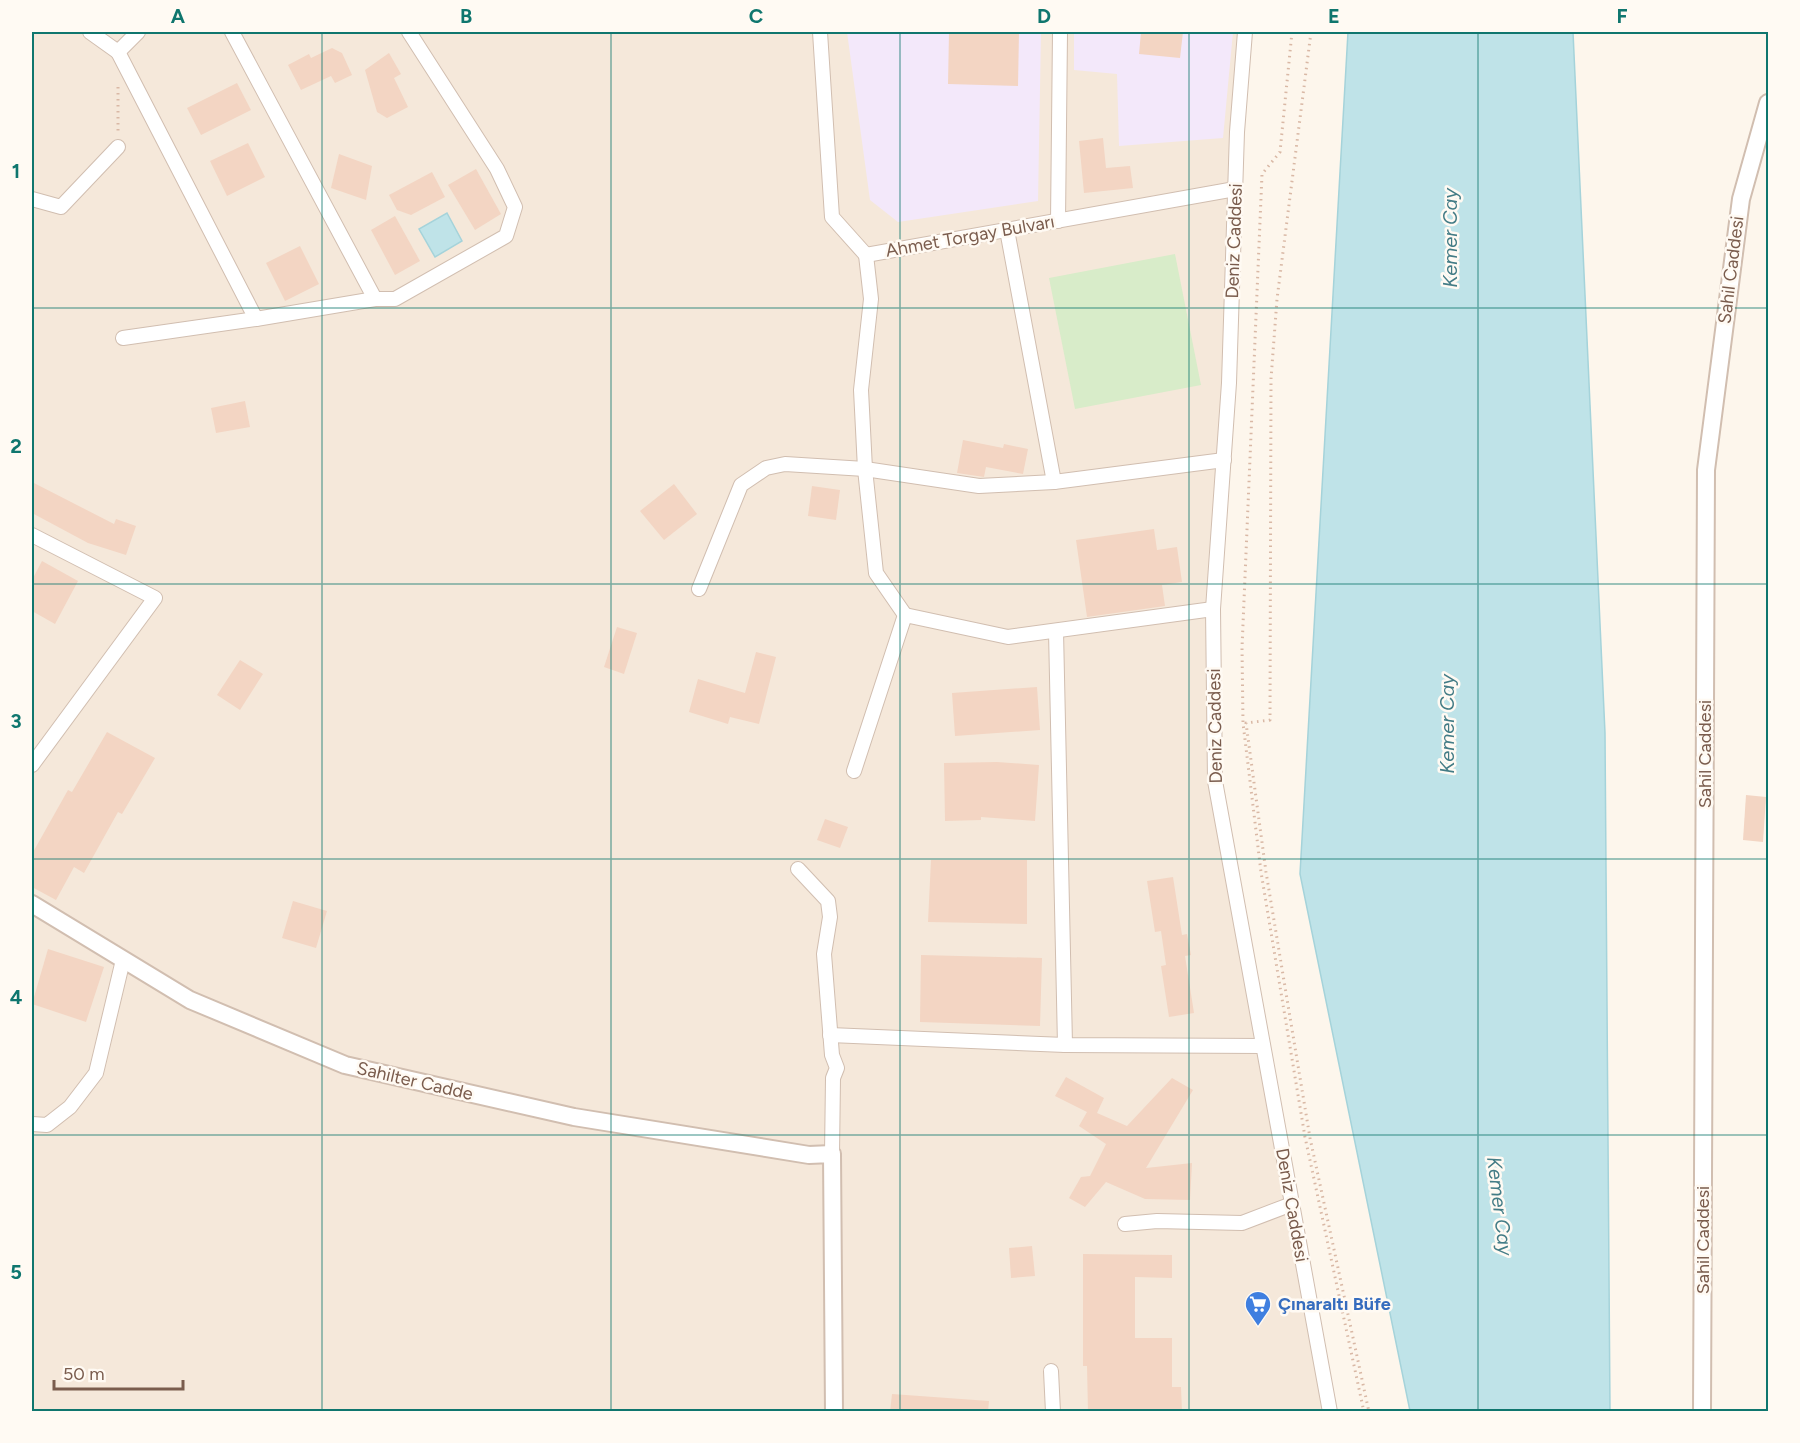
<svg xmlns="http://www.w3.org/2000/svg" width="1800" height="1443" font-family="Figtree,sans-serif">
<rect width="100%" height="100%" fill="#fdf6ec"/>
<polygon fill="#f5e8da" points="32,32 1245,32 1213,609 1215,781 1330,1411 32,1411"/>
<g fill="#f3e8fa">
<polygon points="847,32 1041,32 1038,201 898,222 870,200"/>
<polygon points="1074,32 1233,32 1223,138 1119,146 1117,74 1074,70"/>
</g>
<polygon fill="#d8ecc9" points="1175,254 1201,385 1075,409 1049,278"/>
<g fill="#bfe3e8" stroke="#a5d3da" stroke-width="1.5">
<polygon points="1348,32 1573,32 1605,733 1610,1411 1410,1411 1300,874"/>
<polygon points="447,213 462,241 435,257 419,229"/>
</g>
<g fill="#f3d5c3">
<polygon points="949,32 1019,32 1018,86 948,84"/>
<polygon points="1141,32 1183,32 1180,58 1139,54"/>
<polygon points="332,48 342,53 352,75 335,83 331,76 301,90 288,65 309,54 311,58"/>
<polygon points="389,53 401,74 394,78 408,107 387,118 377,112 365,70"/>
<polygon points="237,83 251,110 201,135 187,108"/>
<polygon points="1103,138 1106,168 1130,166 1133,188 1084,193 1079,141"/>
<polygon points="248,143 265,177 227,196 210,161"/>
<polygon points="339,154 372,166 366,200 331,188"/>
<polygon points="476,169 501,214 475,230 448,185"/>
<polygon points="432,172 445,197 411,215 397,210 389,195"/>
<polygon points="395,216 420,261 395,275 371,230"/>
<polygon points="300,246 319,284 285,301 266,263"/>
<polygon points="245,401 250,427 216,433 211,408"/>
<polygon points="963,440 1003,448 1004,444 1028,449 1023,474 986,467 984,477 957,473"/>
<polygon points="32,482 114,524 116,519 136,526 126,555 88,543 32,513"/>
<polygon points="674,484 697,514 664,540 640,511"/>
<polygon points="812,486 840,490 836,520 808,516"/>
<polygon points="1154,529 1157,550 1177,547 1182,582 1162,585 1165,606 1087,617 1076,540"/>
<polygon points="42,561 78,581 55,624 32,611 32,580"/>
<polygon points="617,627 637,633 624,674 604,667"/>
<polygon points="756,652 776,657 759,724 730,717 728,724 689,712 698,679 745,693"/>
<polygon points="240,660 263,674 240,710 217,695"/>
<polygon points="1037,687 1040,730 955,736 952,693"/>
<polygon points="107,732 155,758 122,814 118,812 84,873 74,867 56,900 32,887 32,854 68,790 72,792"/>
<polygon points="997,762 1039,765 1035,821 981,817 981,820 945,821 944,763"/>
<polygon points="1746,795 1766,797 1763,842 1743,840"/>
<polygon points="825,819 848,827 840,848 817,840"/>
<polygon points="931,860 1027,860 1027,924 928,922"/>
<polygon points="1173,877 1182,935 1187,934 1191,955 1185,956 1194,1013 1169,1017 1161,966 1166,965 1161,931 1155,932 1147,881"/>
<polygon points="293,901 327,911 316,948 282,938"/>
<polygon points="48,949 104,967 86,1022 32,1004"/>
<polygon points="921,955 1042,958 1040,1026 920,1022"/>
<polygon points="1066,1077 1104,1098 1097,1113 1127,1126 1172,1078 1193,1090 1146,1168 1192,1163 1190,1200 1145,1199 1106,1182 1085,1207 1069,1198 1081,1177 1090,1176 1106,1144 1079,1126 1087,1112 1055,1096"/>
<polygon points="1032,1246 1035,1276 1011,1278 1009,1248"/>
<polygon points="1083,1254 1172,1255 1172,1278 1135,1277 1135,1338 1172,1338 1172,1387 1181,1387 1182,1412 1088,1412 1087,1366 1083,1366"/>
<polygon points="892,1394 989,1401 988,1412 890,1412"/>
</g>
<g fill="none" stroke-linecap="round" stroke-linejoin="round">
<g stroke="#d1beb0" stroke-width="16">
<g id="minor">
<polyline points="90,32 118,52 138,32"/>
<polyline points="232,32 375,299"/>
<polyline points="820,32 832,217 866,255 1235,189"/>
<polyline points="1245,32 1237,132 1229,383 1213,609 1215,781 1330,1412"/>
<polyline points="118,52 256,319 375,299 395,299 506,236 515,207 497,169 409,32"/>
<polyline points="32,199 61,207 118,147"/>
<polyline points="1058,221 1060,32"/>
<polyline points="1007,230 1054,482"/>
<polyline points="866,255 871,299 861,390 865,469 876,573 905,615"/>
<polyline points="123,338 256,319"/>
<polyline points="32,535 155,598 32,765"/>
<polyline points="699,589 741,485 766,468 785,464 865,469 979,486 1054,482 1224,460"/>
<polyline points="1056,631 1065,1045"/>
<polyline points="854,771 905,615 1008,637 1213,609"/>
<polyline points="798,869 828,901 830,917 824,954 832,1055 837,1068 833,1078 832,1154"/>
<polyline points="830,1035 1065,1045 1263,1046"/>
<polyline points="32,1124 47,1125 70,1107 96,1073 123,960"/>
<polyline points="1125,1224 1157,1221 1242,1223 1292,1204"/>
<polyline points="1051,1371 1053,1412"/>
</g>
</g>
<g stroke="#d1beb0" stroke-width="20">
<g id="tertiary">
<polyline points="32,904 190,1000 345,1065 574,1117 809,1155 832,1154 834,1412"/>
<polyline points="1702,1412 1706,470 1741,199 1768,103"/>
</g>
</g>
<g stroke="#d9b8a5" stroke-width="3" stroke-dasharray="1.5 4.5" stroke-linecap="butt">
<polyline points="1292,32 1280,152 1262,174 1242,648 1243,723 1261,872 1305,1137 1364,1412"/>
<polyline points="1311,32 1277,299 1271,379 1270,720 1246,723 1266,872 1310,1138 1369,1412"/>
<polyline points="118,87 118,132"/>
</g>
<use href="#minor" stroke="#fff" stroke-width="14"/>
<use href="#tertiary" stroke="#fff" stroke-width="16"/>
</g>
<path fill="none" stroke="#0f766e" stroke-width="1.5" stroke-opacity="0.55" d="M322,32V1412M611,32V1412M900,32V1412M1189,32V1412M1478,32V1412M32,308H1768M32,584H1768M32,859H1768M32,1135H1768"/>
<defs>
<g id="supermarket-pin" transform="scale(1.35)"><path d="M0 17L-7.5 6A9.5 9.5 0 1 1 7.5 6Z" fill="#3f7fe0" stroke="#fffaf3"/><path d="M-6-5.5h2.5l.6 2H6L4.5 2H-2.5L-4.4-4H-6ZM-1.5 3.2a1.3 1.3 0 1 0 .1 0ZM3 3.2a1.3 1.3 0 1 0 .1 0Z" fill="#fff"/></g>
</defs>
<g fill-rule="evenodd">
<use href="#supermarket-pin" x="1258" y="1304"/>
</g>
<g text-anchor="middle" stroke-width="5" stroke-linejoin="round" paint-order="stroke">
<g font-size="18" fill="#7a5c4d" stroke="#fffaf3">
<text transform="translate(970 236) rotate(-10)" y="6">Ahmet Torgay Bulvarı</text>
<text transform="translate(1234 241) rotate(-88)" y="6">Deniz Caddesi</text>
<text transform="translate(1731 270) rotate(-83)" y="6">Sahil Caddesi</text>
<text transform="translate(1215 726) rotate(-91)" y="6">Deniz Caddesi</text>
<text transform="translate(1705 754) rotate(-90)" y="6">Sahil Caddesi</text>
<text transform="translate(415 1081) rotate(13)" y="6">Sahilter Cadde</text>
<text transform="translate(1292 1205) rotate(80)" y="6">Deniz Caddesi</text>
<text transform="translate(1703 1240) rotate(-90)" y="6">Sahil Caddesi</text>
</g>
<g font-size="18" font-weight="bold" fill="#366cbe" stroke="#fffaf3" text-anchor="start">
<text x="1278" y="1310">Çınaraltı Büfe</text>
</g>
<g font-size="20" font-style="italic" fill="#437c86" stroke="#fffaf3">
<text transform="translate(1450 238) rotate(-90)" y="7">Kemer Cay</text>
<text transform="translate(1447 724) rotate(-90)" y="7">Kemer Cay</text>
<text transform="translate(1500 1206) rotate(83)" y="7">Kemer Cay</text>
</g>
</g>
<rect width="1800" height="1443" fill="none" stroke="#fffaf3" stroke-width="66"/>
<path d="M54 1380v9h129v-9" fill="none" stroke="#7a5c4d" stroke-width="3"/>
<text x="63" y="1380" font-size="18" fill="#7a5c4d" stroke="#fffaf3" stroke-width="4.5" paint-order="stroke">50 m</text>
<rect x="33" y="33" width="1734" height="1377" fill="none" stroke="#0f766e" stroke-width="2"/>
<g font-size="20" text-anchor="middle" font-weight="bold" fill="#0f766e">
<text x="178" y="23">A</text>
<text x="466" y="23">B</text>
<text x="756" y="23">C</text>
<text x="1044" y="23">D</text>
<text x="1334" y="23">E</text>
<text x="1622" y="23">F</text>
<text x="16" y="178">1</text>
<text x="16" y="453">2</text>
<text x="16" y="728">3</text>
<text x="16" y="1004">4</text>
<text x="16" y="1279">5</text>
</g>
</svg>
